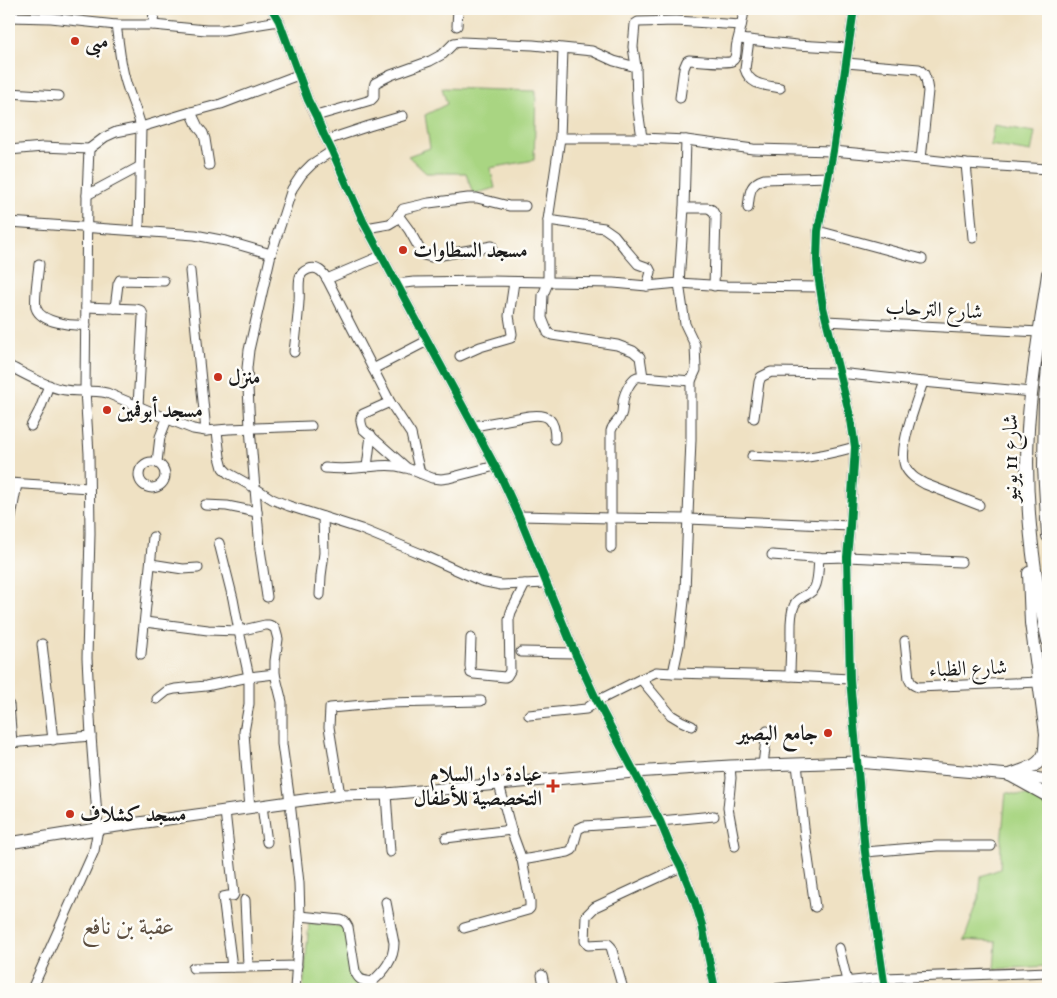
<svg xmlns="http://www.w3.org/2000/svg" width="1057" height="998" font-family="'IM FELL Double Pica',Amiri,serif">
<rect width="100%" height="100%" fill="#fdfcf7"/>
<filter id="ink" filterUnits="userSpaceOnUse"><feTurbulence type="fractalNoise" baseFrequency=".02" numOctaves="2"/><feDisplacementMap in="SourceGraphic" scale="10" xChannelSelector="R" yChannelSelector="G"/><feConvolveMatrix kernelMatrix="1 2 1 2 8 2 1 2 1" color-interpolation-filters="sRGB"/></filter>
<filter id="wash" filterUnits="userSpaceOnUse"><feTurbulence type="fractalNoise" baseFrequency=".0096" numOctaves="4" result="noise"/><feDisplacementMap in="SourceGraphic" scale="20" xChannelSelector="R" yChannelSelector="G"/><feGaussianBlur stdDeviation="1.12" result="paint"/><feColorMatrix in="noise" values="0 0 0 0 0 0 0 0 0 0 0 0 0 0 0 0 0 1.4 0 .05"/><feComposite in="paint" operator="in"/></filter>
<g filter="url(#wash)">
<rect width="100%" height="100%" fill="#efe1c3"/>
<g fill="#a9d582" stroke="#62784f">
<polygon points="442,88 536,91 534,160 490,168 495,188 473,194 466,173 426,173 408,156 430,148 425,115 447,104"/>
<polygon points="994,125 1035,132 1031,152 990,145"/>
<polygon points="1006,792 1018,795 1036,796 1048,800 1048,966 994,969 996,942 964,940 979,898 981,876 1000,869 1001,844"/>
<polygon points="309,923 346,927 350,960 366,985 367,989 303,989"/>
</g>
</g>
<g filter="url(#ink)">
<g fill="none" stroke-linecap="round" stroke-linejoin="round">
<g stroke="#3c3a35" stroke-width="11">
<g id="minor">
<polyline points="272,9 279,21 308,100 316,116 324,135 332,151 364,223 502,479 519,516 575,653 597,701 660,821 671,848 681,867 694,899 702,925 715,989"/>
<polyline points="854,9 833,151 818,231 817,260 818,275 823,307 851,420 855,447 850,526 847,557 850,679 865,852 885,989"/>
<polyline points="9,17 51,18 116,25 153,25 206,30 223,30 279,21"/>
<path d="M116,25C119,43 120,62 125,79C129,95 137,110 141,127L139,231"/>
<polyline points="153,25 154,9"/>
<polyline points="457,26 458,9"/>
<polyline points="739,39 797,45 849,48"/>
<path d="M749,40L745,69C750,86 766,85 780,88"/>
<polyline points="563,49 560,138 548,220 548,283 543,295 542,318 548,333 552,335 617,345 633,351 640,357 643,377 691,381"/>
<polyline points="846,63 919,69 924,74 926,79 928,91 921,159"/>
<polyline points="9,93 59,96"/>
<path d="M680,98L684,68L687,61L689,60C696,60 727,64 732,61C738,57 735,49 737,43C740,32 743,20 744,9"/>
<polyline points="191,112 198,127 203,133 205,139 209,165"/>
<polyline points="316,116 371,100 374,97 374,87 375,83 391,75 430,61 443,54 454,43 461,42 533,45 592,51 614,61 636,67"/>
<polyline points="560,138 642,138 686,140 753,149 833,151 921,159 966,164 1048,169"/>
<polyline points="642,138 637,103 636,67 633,47 635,24 638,22 676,21 741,25"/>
<polyline points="327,140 369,126 403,116"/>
<polyline points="9,150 43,147 89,149 105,137 116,132 141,127 191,112 221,104 298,75"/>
<polyline points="966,164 973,238"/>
<polyline points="87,195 139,167"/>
<polyline points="684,208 708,208 712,210 716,217 714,286"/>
<path d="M748,208C750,195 748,184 764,179L829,177"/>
<polyline points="398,215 409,230 423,255 431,257 492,246"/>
<polyline points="548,220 604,228 614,235 626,250 638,264 649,268 651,272 647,286"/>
<polyline points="9,222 195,235 226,241 271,254"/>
<polyline points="366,228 389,224 394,221 403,209 429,203 468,198 477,198 509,206 525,206"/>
<polyline points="818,231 922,259"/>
<path d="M39,264C38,275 34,298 36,308C41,323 73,326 86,325"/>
<polyline points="190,271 206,431"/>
<polyline points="327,279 381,256"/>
<polyline points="396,284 414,282 490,281 614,283 647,286 679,283 726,286 820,287"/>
<path d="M86,307L136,309C142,310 143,312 143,317L138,406"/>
<polyline points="115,308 118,284 120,280 164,281"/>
<polyline points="826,321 1040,332"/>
<path d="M294,352C296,335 298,318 299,301C300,293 298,285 300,277C302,270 313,266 319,270C323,272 325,276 327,279L390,402L411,434L420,473"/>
<polyline points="460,356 480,347 511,338 512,334 509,316 514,282"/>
<path d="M9,366C23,373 45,386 60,389C75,393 91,389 107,393L173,421L193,429L206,431L229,429L311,426"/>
<polyline points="373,369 427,341"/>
<path d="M923,382C917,401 898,447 905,466C909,475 916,479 925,484L979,505"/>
<path d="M390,402L363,414C359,418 361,424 363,429L407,468L432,478L441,479L449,478L495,466"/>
<polyline points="754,418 759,382 761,377 771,372 839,373 923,382 1032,392"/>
<polyline points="31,426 40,409 49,385"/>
<path d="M474,426L529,416C549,413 555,420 555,439"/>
<polyline points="217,431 220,457 223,468 228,473 255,488 272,499 289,506 361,529 419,553 481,581 501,585 546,583"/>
<path d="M752,456C768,457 784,459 800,458C819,456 837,452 855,447"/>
<circle cx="152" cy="475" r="13"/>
<polyline points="157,462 160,437 167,419"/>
<polyline points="367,467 371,435"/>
<path d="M325,468C336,469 346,469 357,468C373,467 389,463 405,468"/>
<polyline points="9,483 89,488"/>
<polyline points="205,505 227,506 257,512"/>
<polyline points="519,516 611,518 688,519 850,526"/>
<polyline points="9,528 17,484"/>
<path d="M611,548V431C613,423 619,422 621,415C623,411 622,407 623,403C623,396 629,383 635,378C638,376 639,377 643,377"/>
<polyline points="772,555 813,558 847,557 961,562"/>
<polyline points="151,564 183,569 198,568"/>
<polyline points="320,595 321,576 324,553 323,517"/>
<polyline points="267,597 260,549 250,428 247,368 249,350 271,254 292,189 302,174 312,164 332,151"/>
<polyline points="145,622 208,630 239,631 233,599 219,543"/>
<polyline points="471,638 470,666 471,673 474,674 505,677 507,676 510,671 509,620 511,612 525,584"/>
<path d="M905,641L909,679C911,684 913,685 918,687L1039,682"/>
<polyline points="42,644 53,740"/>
<polyline points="521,652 575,653"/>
<polyline points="141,654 153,537"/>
<polyline points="673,673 790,676 850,679"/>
<path d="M790,676C790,663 791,650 791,637C791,626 790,615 794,606C797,597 806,597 812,591C819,586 818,566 819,557"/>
<polyline points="641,679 671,715 681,721 692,726"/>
<polyline points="157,699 167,691 175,689 206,686 249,677 275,674"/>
<polyline points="9,705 12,743"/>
<polyline points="529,715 586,709 597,701 641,679 656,672 673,673 679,645 685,592 691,439 691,381 696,370 695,345 685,324 679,283 684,208 686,140"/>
<polyline points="9,743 91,736"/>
<polyline points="797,764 805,837 815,907"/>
<polyline points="763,765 767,731"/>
<polyline points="730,766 731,778 728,808 735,846"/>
<polyline points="386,794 390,852"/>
<polyline points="340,795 329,727 330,708 387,703 481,701"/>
<polyline points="262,806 267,842"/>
<polyline points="250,808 246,761 244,732 249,704 249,677 239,631 265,625 269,625 275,628 278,639 275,661 275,674 282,702 282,744 290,802 299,883 300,916 295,989"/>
<polyline points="225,811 234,894 233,896 228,896 223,897 232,967"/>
<polyline points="446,838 511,830"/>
<polyline points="865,852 937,846 991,846"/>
<polyline points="522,860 568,852 572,850 578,829 584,826 660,821 714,816"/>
<polyline points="245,900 248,966"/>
<path d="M300,916L341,920L345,922L348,927L355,971C359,981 362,980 372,982"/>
<polyline points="464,928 528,910 530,908 530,902 522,860 511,830 499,784"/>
<polyline points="839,948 847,981"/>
<polyline points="193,968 297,966"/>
<polyline points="542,975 545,989"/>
<polyline points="32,989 94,851 98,829 91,736 87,658 90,533 89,454 85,390 87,195 89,149"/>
<path d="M371,989L372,982C384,971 394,960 394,943L386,902"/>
<polyline points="623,989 611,947 608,944 588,945 585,941 586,916 595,907 681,867"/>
<polyline points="772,989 884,978 1048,972"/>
</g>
</g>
<g stroke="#3c3a35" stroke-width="13">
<polyline id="major" points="9,843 103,828 340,795 386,794 634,772 730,766 857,762 1010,775 1048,780"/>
</g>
<g stroke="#3c3a35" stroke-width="14">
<g id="highway">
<path d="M1048,274C1041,325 1031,377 1028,429C1024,500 1033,572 1048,641"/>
<polyline points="1048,367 1045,401 1044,467 1048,536"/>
<path d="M1010,775C1023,770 1039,767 1044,754C1046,748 1045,740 1046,734L1031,623L1029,573"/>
<polyline points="1010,775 1048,796"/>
</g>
</g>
<use href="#minor" stroke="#fff" stroke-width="9"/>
<use href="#major" stroke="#fff" stroke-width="11"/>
<use href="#highway" stroke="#fff" stroke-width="12"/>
<g stroke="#fdfcf7" stroke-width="11">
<g id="cycleway">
<polyline points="272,9 279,21 308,100 316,116 324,135 332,151 364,223 502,479 519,516 575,653 597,701 660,821 671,848 681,867 694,899 702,925 715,989"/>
<polyline points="854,9 833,151 818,231 817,260 818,275 823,307 851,420 855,447 850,526 847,557 850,679 865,852 885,989"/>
</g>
</g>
<use href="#cycleway" stroke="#00873e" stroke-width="8"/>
</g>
</g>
<g fill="#c8321e" stroke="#fdfcf7" stroke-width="2">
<circle cx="75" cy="41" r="5"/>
<circle cx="403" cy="250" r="5"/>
<circle cx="218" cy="377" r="5"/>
<circle cx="107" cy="410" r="5"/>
<circle cx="828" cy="733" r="5"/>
<path d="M550.5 778.5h5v5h5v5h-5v5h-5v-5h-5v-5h5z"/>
<circle cx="70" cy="814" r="5"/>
</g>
<g text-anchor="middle" stroke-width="5" stroke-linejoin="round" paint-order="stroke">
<g font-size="21" font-weight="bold" fill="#1c1c1c" stroke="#fdfcf7" text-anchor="start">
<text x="85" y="48">مبى</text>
<text x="413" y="257">مسجد السطاوات</text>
<text x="228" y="384">منزل</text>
<text x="117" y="417">مسجد أبوفمين</text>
<text x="818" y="740" text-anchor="end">جامع البصير</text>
<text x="542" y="781" text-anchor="end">عيادة دار السلام<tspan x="542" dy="24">التخصصية للأطفال</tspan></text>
<text x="80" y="821">مسجد كشلاف</text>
</g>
<g font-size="21" fill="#1c1c1c" stroke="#fdfcf7">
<text transform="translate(934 309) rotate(3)" y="7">شارع الترحاب</text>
<text transform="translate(1010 458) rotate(-90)" y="7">شارع 11 يونيو</text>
<text transform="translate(968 668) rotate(-2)" y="7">شارع الظباء</text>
</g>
<g font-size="24" fill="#5d4f41" stroke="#fdfcf7">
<text x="128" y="934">عقبة بن نافع</text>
</g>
</g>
<rect width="1057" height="998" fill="none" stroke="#fdfcf7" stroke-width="30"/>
</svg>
